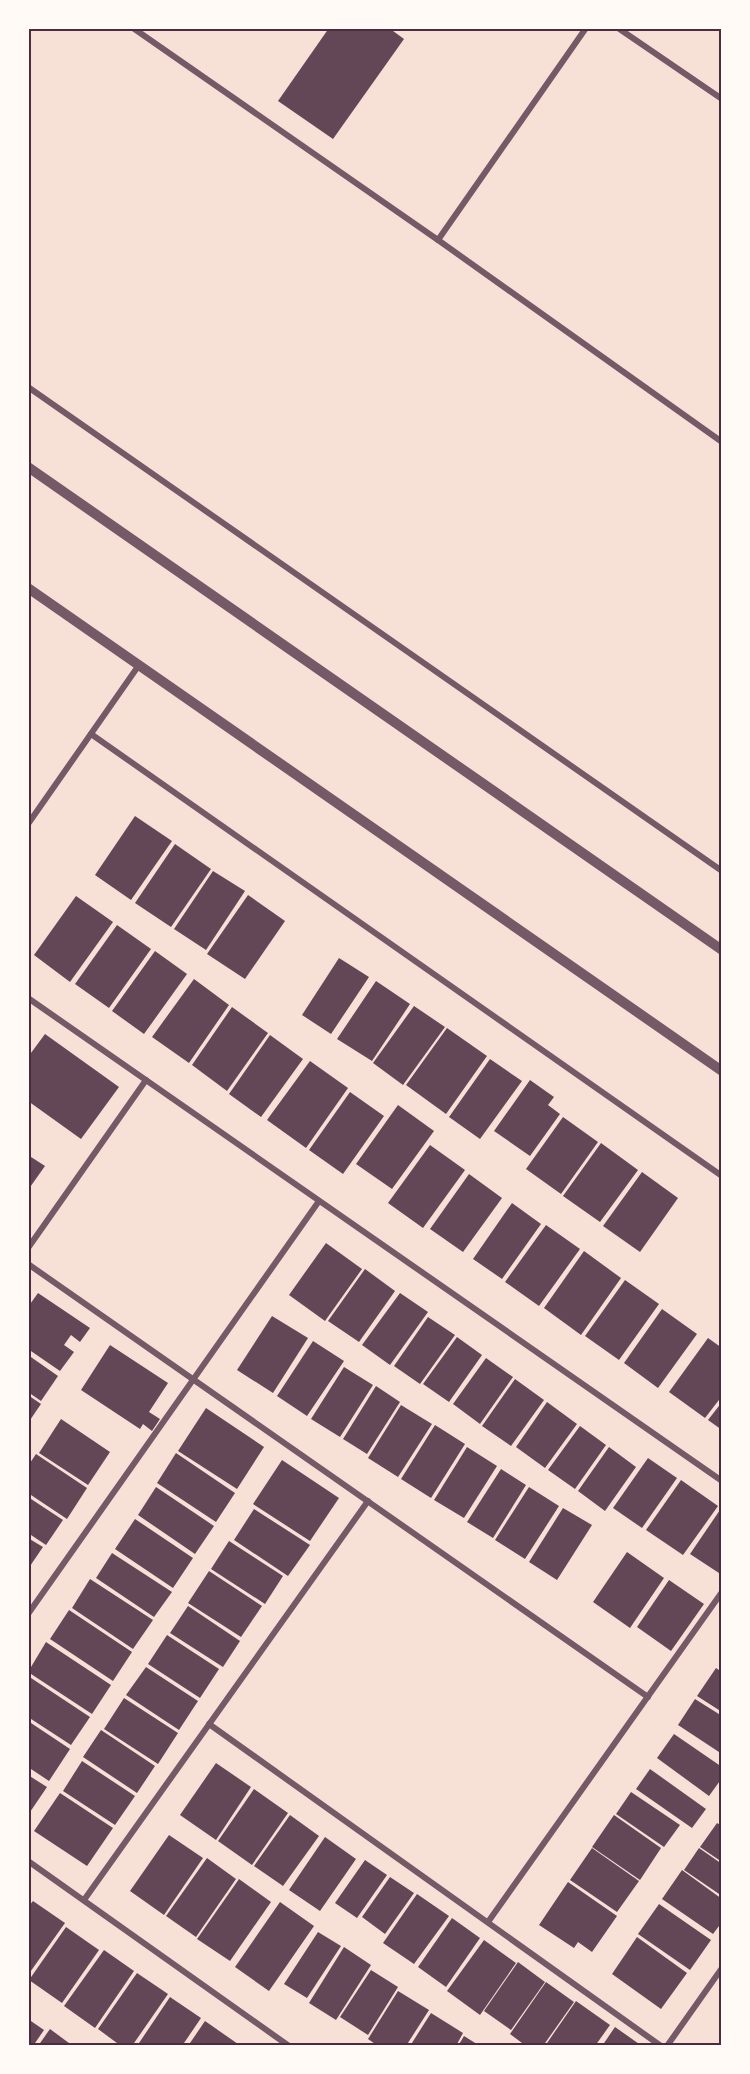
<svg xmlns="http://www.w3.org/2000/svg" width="750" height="2074" font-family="'Space Grotesk',sans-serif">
<rect width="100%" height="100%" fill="#f7e1d7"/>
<g fill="#644757">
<polygon points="329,28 389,28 404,39 333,139 278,101"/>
<polygon points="135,816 172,841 131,900 95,875"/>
<polygon points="175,844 211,869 171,927 135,903"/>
<polygon points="213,871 245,891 206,950 174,929"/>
<polygon points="248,895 285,921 245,979 207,954"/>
<polygon points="76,896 113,922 70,982 34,955"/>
<polygon points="117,925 151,949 109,1008 75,984"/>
<polygon points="155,951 187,974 144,1034 112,1011"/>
<polygon points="339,958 369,977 331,1034 302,1015"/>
<polygon points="194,979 229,1005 189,1063 152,1037"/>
<polygon points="376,981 410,1004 372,1061 337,1039"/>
<polygon points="414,1006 445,1027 403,1085 373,1063"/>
<polygon points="232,1007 268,1033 227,1091 192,1065"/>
<polygon points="447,1028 487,1056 446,1114 406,1085"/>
<polygon points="45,1034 119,1087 81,1139 28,1101 28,1057"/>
<polygon points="270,1035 303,1059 261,1117 229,1094"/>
<polygon points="490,1059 522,1081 480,1139 449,1117"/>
<polygon points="310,1061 348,1088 306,1148 267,1120"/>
<polygon points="530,1080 554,1097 548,1105 560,1114 530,1156 494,1131"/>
<polygon points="350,1092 384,1116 343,1174 309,1150"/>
<polygon points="398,1105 434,1131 392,1189 356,1164"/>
<polygon points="563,1117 598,1142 561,1194 526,1169"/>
<polygon points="601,1143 638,1170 600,1222 563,1196"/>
<polygon points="430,1145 465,1170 423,1228 388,1203"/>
<polygon points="28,1155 45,1166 28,1190"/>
<polygon points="642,1172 678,1198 640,1252 603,1226"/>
<polygon points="469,1174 502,1198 463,1252 430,1229"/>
<polygon points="512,1203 541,1224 502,1279 473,1259"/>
<polygon points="546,1225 580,1249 539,1306 505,1282"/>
<polygon points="326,1243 362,1269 325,1321 289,1295"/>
<polygon points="584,1251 621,1278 581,1335 544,1308"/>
<polygon points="365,1269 395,1291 359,1342 328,1321"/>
<polygon points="625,1280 659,1304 619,1360 585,1336"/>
<polygon points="38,1293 90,1328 80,1342 71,1335 64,1345 74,1352 60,1371 28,1349 28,1307"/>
<polygon points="400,1293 428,1312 390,1365 362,1345"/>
<polygon points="662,1309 697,1334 658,1388 624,1363"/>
<polygon points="272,1316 308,1338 273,1393 237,1370"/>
<polygon points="428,1317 455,1335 420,1384 394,1366"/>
<polygon points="457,1337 482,1355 449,1402 423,1384"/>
<polygon points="708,1338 722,1348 722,1396 705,1418 669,1392"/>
<polygon points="313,1341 344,1361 307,1416 277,1396"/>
<polygon points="110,1345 168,1383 149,1412 160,1419 152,1431 143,1424 140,1429 81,1390"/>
<polygon points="28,1355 58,1376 41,1401 28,1392"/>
<polygon points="486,1358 513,1377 480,1424 453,1404"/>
<polygon points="344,1367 373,1385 340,1437 311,1419"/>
<polygon points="515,1379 544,1400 511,1446 482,1426"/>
<polygon points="376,1386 400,1402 367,1454 343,1439"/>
<polygon points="28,1395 41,1404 28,1423"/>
<polygon points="547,1402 577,1424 545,1468 516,1447"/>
<polygon points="722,1402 722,1430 708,1420"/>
<polygon points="401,1405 432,1424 398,1477 368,1458"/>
<polygon points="206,1408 264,1447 237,1489 178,1451"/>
<polygon points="61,1419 110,1452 88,1485 39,1453"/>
<polygon points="435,1425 465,1444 431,1498 401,1479"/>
<polygon points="580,1426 606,1445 575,1489 548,1470"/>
<polygon points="467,1447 497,1466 464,1518 434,1500"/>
<polygon points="609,1447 636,1467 605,1511 578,1491"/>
<polygon points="176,1453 235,1493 216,1522 157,1483"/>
<polygon points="36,1454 87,1488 67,1519 28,1493 28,1466"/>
<polygon points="648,1458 677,1478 642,1528 613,1508"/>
<polygon points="282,1460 339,1498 310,1541 253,1504"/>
<polygon points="501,1469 526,1485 493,1538 467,1522"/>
<polygon points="681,1480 718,1506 683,1555 646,1530"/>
<polygon points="156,1487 214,1526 195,1554 138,1515"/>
<polygon points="529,1487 559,1506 525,1559 495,1540"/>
<polygon points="28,1497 63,1520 46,1545 28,1533"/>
<polygon points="722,1507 722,1575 690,1554"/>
<polygon points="563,1508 592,1525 557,1580 529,1562"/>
<polygon points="254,1509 310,1545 288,1576 234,1540"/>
<polygon points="135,1519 193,1558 173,1588 115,1549"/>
<polygon points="28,1538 43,1547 28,1569"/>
<polygon points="229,1541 283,1576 265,1604 211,1569"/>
<polygon points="627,1552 664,1578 630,1628 593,1602"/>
<polygon points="112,1553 172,1592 154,1617 96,1578"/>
<polygon points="209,1571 262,1606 241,1637 188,1603"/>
<polygon points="90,1579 153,1620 133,1649 72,1608"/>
<polygon points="669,1580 704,1604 671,1651 637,1627"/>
<polygon points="188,1606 240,1641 223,1667 170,1633"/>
<polygon points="69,1610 132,1652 113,1681 50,1639"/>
<polygon points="167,1635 219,1669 200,1698 148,1664"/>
<polygon points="46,1642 111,1685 92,1714 28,1672"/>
<polygon points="146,1667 198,1701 179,1730 126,1695"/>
<polygon points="716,1668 722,1672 722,1712 697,1696"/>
<polygon points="28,1676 90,1717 71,1745 28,1717"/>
<polygon points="124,1698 178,1733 158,1764 104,1729"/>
<polygon points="695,1699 722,1716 722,1754 678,1725"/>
<polygon points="28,1721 70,1749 49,1781 28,1767"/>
<polygon points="101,1730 155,1766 137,1793 83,1757"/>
<polygon points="674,1734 722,1767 722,1778 709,1796 657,1758"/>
<polygon points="82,1761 135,1796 115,1825 63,1791"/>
<polygon points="216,1763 251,1787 216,1840 180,1815"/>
<polygon points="650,1769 706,1809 692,1828 636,1789"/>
<polygon points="28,1775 47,1787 28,1815"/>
<polygon points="254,1789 288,1813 252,1865 218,1841"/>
<polygon points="631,1792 680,1825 664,1847 616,1814"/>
<polygon points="60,1793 113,1828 87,1866 34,1831"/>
<polygon points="290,1815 319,1836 283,1886 254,1866"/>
<polygon points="614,1815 661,1848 640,1880 592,1847"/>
<polygon points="717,1823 722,1826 722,1862 700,1847"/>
<polygon points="169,1835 203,1858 164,1915 130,1891"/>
<polygon points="325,1837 356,1859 320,1911 289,1890"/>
<polygon points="592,1848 639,1881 617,1912 570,1880"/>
<polygon points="699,1848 722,1864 722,1896 684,1870"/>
<polygon points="207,1858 236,1879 196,1937 166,1916"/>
<polygon points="365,1860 387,1875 357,1918 335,1903"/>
<polygon points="682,1870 722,1899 722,1922 713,1934 662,1899"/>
<polygon points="390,1877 414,1893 385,1934 362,1917"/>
<polygon points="239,1879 271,1902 230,1961 197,1939"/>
<polygon points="568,1882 617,1916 592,1952 578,1942 574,1948 539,1925"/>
<polygon points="417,1894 449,1916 414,1964 383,1943"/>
<polygon points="33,1901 65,1923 28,1975 28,1907"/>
<polygon points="280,1902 314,1926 269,1991 235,1967"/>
<polygon points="659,1904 711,1940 690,1970 638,1934"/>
<polygon points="452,1918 480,1938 446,1987 418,1967"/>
<polygon points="66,1927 99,1950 62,2003 29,1980"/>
<polygon points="318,1932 341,1946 307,1998 284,1984"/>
<polygon points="637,1937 687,1973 661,2009 612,1974"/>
<polygon points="484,1940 516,1963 480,2015 447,1991"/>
<polygon points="344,1947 371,1965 336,2020 309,2003"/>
<polygon points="104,1950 134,1971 95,2028 64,2006"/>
<polygon points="518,1962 545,1982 511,2030 484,2011"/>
<polygon points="371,1970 398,1987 368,2035 340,2017"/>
<polygon points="137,1973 168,1994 132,2046 121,2046 98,2029"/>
<polygon points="546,1982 574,2002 543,2046 526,2046 510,2034"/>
<polygon points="398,1991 429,2010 406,2046 378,2046 368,2039"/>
<polygon points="170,1997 201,2018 182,2046 137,2046"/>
<polygon points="576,2001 610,2025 595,2046 545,2046"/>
<polygon points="431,2013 463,2033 456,2046 410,2046"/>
<polygon points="28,2019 44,2030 33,2046 28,2046"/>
<polygon points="205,2021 238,2044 237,2046 188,2046"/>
<polygon points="615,2027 642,2046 602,2046"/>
<polygon points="50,2029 73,2046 38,2046"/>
<polygon points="464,2036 480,2046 458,2046"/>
</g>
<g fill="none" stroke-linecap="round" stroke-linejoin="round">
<g stroke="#755966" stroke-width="6">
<polyline points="133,28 438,240 722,442"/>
<polyline points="618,28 722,99"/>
<polyline points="438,240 586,28"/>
<polyline points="28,387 722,871"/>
<polyline points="91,734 722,1176"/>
<polyline points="28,824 139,665"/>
<polyline points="28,998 722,1481"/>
<polyline points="28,1248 146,1080"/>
<polyline points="28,1264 648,1697"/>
<polyline points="28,1614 319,1201"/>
<polyline points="209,1724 661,2046"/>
<polyline points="28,1861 289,2046"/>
<polyline points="84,1900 368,1501"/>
<polyline points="488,1922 722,1592"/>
<polyline points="667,2046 722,1968"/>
</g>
<g stroke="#755966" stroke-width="10">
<polyline points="28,467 722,950"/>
<polyline points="28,588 722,1071"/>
</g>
</g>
<rect width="750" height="2074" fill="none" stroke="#fffaf5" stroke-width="60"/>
<rect x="30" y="30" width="690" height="2014" fill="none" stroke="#4a2c40" stroke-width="2"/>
</svg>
